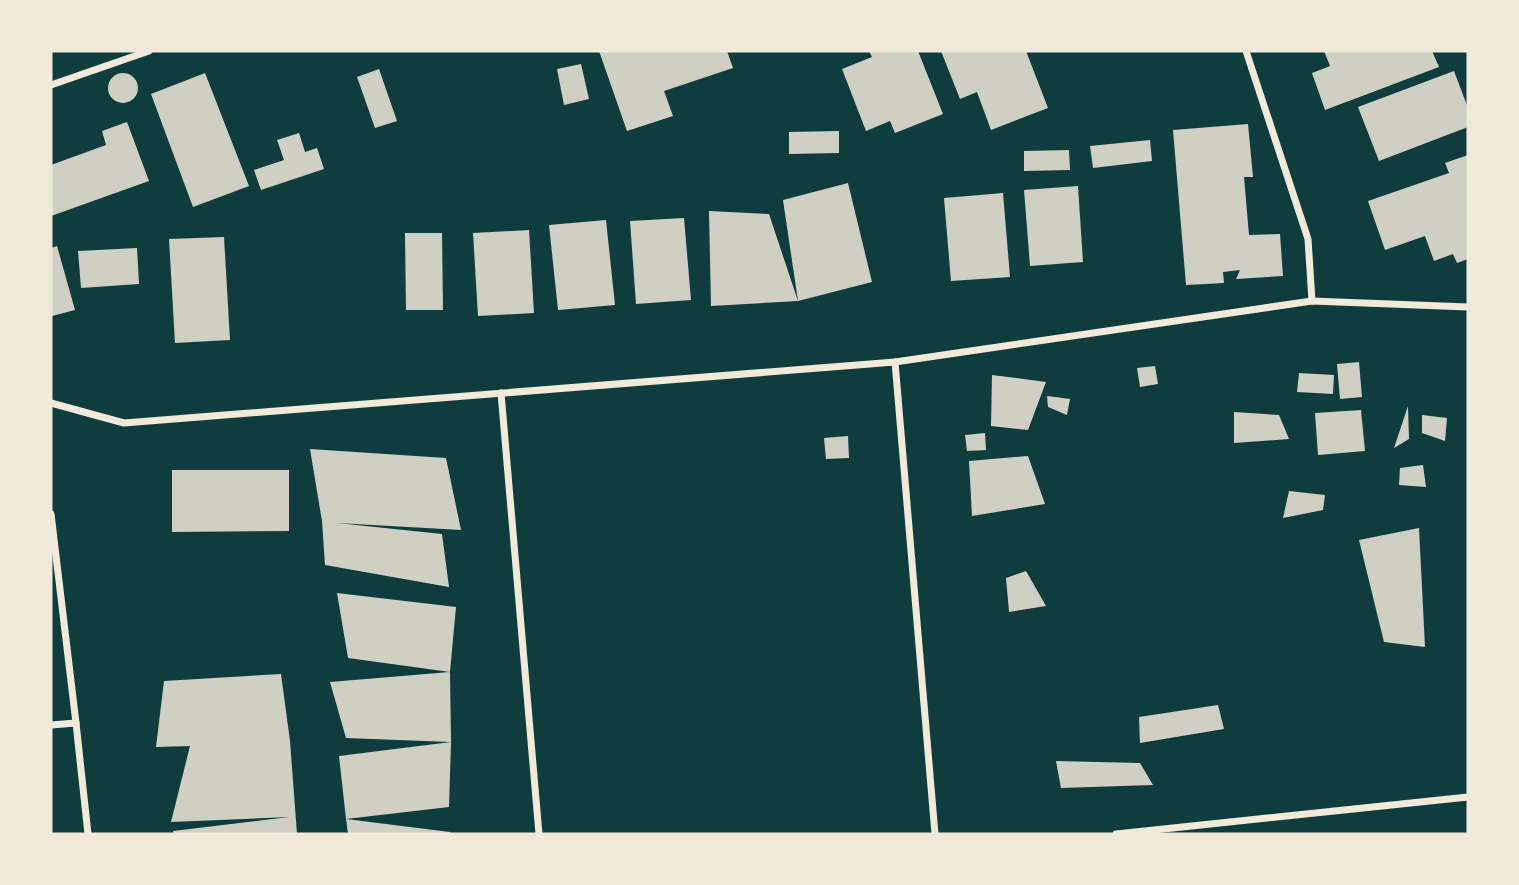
<svg xmlns="http://www.w3.org/2000/svg" width="1519" height="885" font-family="Raleway,sans-serif">
<rect width="100%" height="100%" fill="#0f3d3e"/>
<g fill="#cfcfc3">
<polygon points="599,51 727,51 733,68 664,91 673,116 627,131"/>
<polygon points="869,51 918,51 943,114 895,133 890,121 866,131 842,69 872,57"/>
<polygon points="941,51 1026,51 1048,108 991,130 977,92 960,99"/>
<polygon points="1324,51 1432,51 1439,67 1325,110 1312,73 1330,66"/>
<polygon points="581,64 589,99 564,105 557,69"/>
<polygon points="379,69 397,121 375,128 357,77"/>
<polygon points="1454,71 1468,108 1468,127 1379,161 1358,107"/>
<polygon points="205,73 249,186 193,207 151,94"/>
<circle cx="123" cy="88" r="15"/>
<polygon points="127,122 149,181 51,216 51,165 106,145 102,131"/>
<polygon points="1248,124 1253,177 1244,177 1249,235 1280,234 1283,276 1236,279 1240,270 1223,272 1224,283 1186,285 1173,130"/>
<polygon points="839,131 839,153 789,154 789,132"/>
<polygon points="299,133 305,152 317,148 324,169 261,190 254,170 284,160 277,140"/>
<polygon points="1150,140 1152,161 1093,168 1090,146"/>
<polygon points="1069,150 1070,170 1024,171 1024,151"/>
<polygon points="1468,155 1468,259 1457,263 1453,254 1434,261 1425,236 1385,250 1368,201 1449,173 1445,163"/>
<polygon points="848,183 872,282 798,301 711,306 709,211 769,214 798,301 783,200"/>
<polygon points="1078,186 1083,262 1030,266 1024,190"/>
<polygon points="1003,193 1010,277 951,281 944,198"/>
<polygon points="684,218 691,300 636,304 630,221"/>
<polygon points="606,220 615,305 558,310 549,225"/>
<polygon points="529,230 534,313 478,316 473,233"/>
<polygon points="405,233 442,233 443,310 406,310"/>
<polygon points="224,237 230,340 175,343 169,239"/>
<polygon points="57,246 75,310 52,316 51,248"/>
<polygon points="137,248 139,284 81,288 78,251"/>
<polygon points="1359,362 1362,397 1340,399 1337,364"/>
<polygon points="1155,366 1158,384 1140,387 1137,368"/>
<polygon points="1299,373 1334,375 1333,394 1297,392"/>
<polygon points="992,375 1046,382 1028,430 991,426"/>
<polygon points="1047,396 1070,399 1067,415 1048,407"/>
<polygon points="1408,406 1409,439 1394,448"/>
<polygon points="1361,410 1365,451 1318,455 1315,413"/>
<polygon points="1234,412 1279,415 1289,439 1234,443"/>
<polygon points="1422,415 1447,418 1445,441 1422,433"/>
<polygon points="985,433 986,450 967,451 965,435"/>
<polygon points="848,436 849,458 826,459 824,438"/>
<polygon points="310,449 446,458 461,530 337,523 442,534 449,587 325,565 322,521"/>
<polygon points="1028,456 1045,504 972,516 969,461"/>
<polygon points="1423,465 1426,487 1399,485 1400,468"/>
<polygon points="172,470 289,470 289,531 172,532"/>
<polygon points="1289,491 1325,495 1323,510 1283,518"/>
<polygon points="1419,528 1425,647 1384,642 1359,540"/>
<polygon points="1026,571 1046,606 1009,612 1006,578"/>
<polygon points="337,593 456,607 450,672 451,742 449,807 346,819 339,756 451,742 346,738 330,682 450,672 348,658"/>
<polygon points="281,674 290,741 297,834 174,834 173,831 289,817 171,822 190,746 156,747 164,681"/>
<polygon points="1218,705 1224,729 1140,743 1139,717"/>
<polygon points="1056,761 1140,763 1153,785 1061,788"/>
<polygon points="346,819 450,832 451,834 348,834"/>
</g>
<g fill="none" stroke-linecap="round" stroke-linejoin="round">
<g stroke="#f1e9da" stroke-width="7">
<polyline points="1246,51 1308,239 1312,301"/>
<polyline points="51,85 149,51"/>
<polyline points="895,362 935,834"/>
<polyline points="501,393 539,834"/>
<polyline points="51,403 124,423 895,362 1312,301 1468,307"/>
<polyline points="51,514 76,723 88,834"/>
<polyline points="51,725 76,723"/>
<polyline points="1116,834 1468,797"/>
</g>
</g>
<rect width="1519" height="885" fill="none" stroke="#f1e9da" stroke-width="105"/>
</svg>
